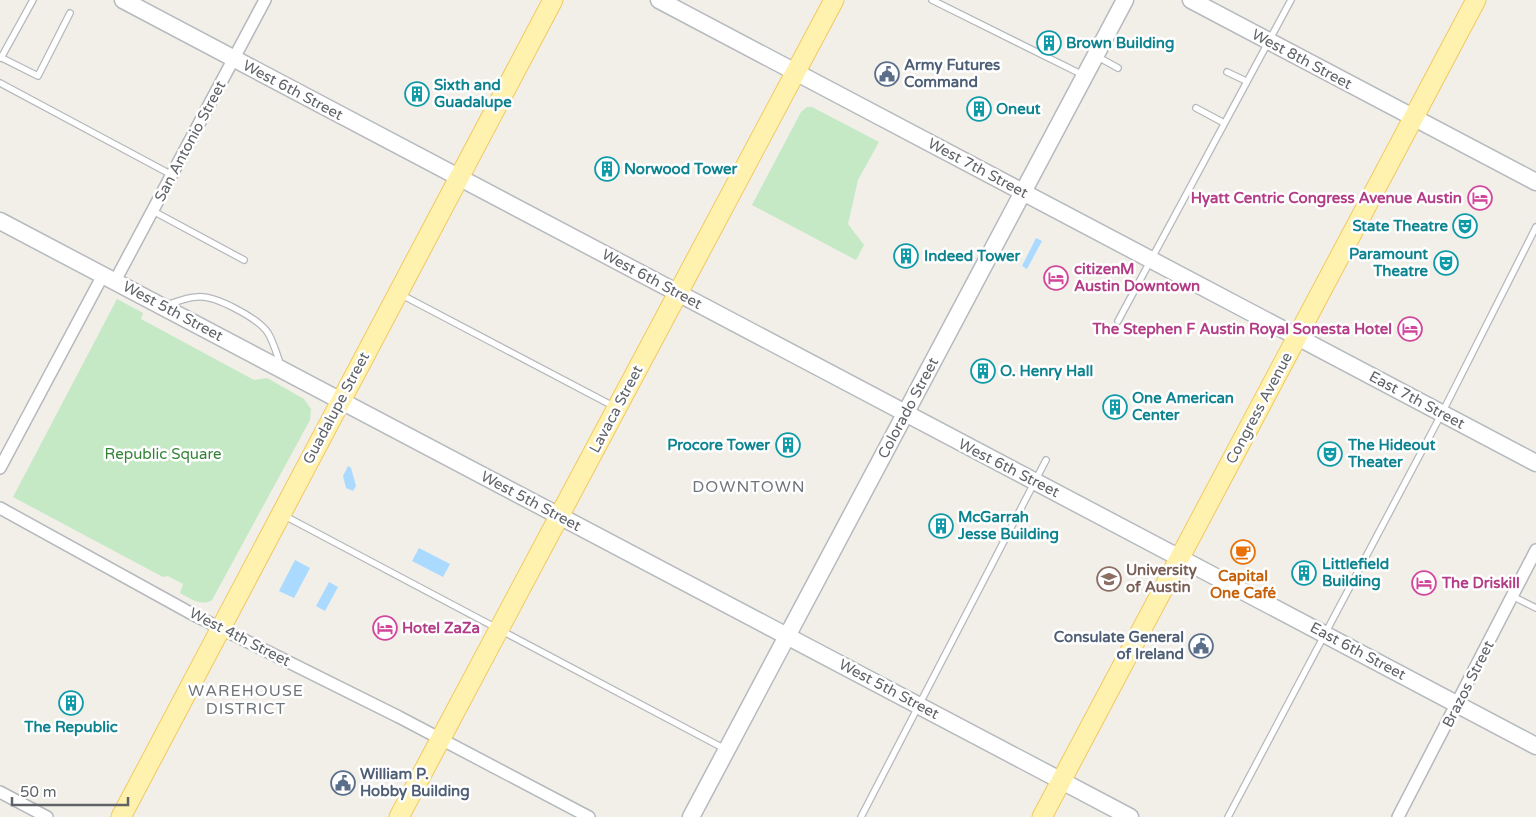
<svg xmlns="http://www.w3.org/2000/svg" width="1536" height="817" font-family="'Varela Round',sans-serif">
<rect width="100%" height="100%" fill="#f1efe8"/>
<g fill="#c5e8c5">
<polygon points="807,107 812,107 879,142 858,180 848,224 864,245 856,260 752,205 801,112"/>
<path d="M117,299L143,313L141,319L254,380L267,378L304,399L311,409L310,420L212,600C201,607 190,598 180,593L183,584L168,576L163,577L13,497Z"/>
</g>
<g fill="#aadaff">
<polygon points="1036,238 1042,241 1027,269 1022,266"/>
<polygon points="348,466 351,468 356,486 353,491 346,488 343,476"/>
<polygon points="419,548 450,564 443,577 412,561"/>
<polygon points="295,560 310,568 294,598 279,591"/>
<polygon points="329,582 338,587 325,611 316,606"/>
</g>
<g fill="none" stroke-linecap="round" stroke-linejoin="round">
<g stroke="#b5b8bc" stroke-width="8">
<g id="lane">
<polyline points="932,0 1083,75"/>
<polyline points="0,57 38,76 70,13"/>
<polyline points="1098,57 1118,68"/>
<polyline points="1,58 33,0"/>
<polyline points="1227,72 1246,81"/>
<polyline points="0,83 172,175"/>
<polyline points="1196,108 1224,123"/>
<polyline points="153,211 244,260"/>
<polyline points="400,294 615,407"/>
<path d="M167,305C176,302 187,297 197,297C215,295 258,318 268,333C274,343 277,355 281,366"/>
<polyline points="1118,321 1291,0"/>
<polyline points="283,515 725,749"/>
<polyline points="1512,596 1536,608"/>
<polyline points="861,817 1046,460"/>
<polyline points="1228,817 1442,413 1536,227"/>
</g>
</g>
<g stroke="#b5b8bc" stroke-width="14">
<g id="street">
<polyline points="115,281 265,0"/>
<polyline points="0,468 103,275"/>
<polyline points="0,508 194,615 399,717 589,817"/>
<polyline points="0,792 47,817"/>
<polyline points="1398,817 1536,550"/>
</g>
</g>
<g stroke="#b6babf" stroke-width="19">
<g id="secondary">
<polyline points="123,0 1536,746"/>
<polyline points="659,0 1536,463"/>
<polyline points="1191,0 1536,182"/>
<polyline points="0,221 1130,817"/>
<polyline points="691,817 1125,0"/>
</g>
</g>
<g stroke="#f2c960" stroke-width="21">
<g id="primary">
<polyline points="121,817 553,0"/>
<polyline points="399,817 834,0"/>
<polyline points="1042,817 1476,0"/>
</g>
</g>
<use href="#lane" stroke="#fff" stroke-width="5.5"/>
<use href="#street" stroke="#fff" stroke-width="11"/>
<use href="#secondary" stroke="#fff" stroke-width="16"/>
<use href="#primary" stroke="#fff2af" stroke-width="19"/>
</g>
<defs>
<g id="building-ring" transform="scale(1.25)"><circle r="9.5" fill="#fff" stroke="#0f9aa8" stroke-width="1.5"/><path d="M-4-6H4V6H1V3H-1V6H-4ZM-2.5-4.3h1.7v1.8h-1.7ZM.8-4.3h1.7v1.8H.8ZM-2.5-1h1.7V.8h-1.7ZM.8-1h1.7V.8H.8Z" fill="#0f9aa8"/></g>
<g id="civic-ring" transform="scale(1.25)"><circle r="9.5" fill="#fff" stroke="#5c6f8a" stroke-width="1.5"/><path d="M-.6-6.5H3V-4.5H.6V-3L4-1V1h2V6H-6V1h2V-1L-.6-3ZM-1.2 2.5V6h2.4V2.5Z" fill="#5c6f8a"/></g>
<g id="hotel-ring" transform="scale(1.25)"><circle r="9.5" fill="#fff" stroke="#d1479c" stroke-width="1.5"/><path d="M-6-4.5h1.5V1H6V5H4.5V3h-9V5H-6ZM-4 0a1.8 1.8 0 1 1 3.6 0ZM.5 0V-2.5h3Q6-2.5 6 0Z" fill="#d1479c"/></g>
<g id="theatre-ring" transform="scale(1.25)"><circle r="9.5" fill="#fff" stroke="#0f9aa8" stroke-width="1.5"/><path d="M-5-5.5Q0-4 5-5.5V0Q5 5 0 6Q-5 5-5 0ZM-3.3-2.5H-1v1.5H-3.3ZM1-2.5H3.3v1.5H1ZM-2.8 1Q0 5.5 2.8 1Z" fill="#0f9aa8"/></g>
<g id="cafe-ring" transform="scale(1.25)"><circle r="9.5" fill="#fff" stroke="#e8710a" stroke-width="1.5"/><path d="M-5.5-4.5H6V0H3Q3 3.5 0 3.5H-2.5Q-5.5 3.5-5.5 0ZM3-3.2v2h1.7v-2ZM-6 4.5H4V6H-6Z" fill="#e8710a"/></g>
<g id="university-ring" transform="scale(1.25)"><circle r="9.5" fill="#fff" stroke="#8d6e63" stroke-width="1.5"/><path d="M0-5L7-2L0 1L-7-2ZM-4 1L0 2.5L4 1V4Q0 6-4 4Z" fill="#8d6e63"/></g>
</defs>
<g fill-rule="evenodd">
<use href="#building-ring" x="1049" y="43"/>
<use href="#civic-ring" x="887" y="74"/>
<use href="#building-ring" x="417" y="94"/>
<use href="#building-ring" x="979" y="109"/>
<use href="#building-ring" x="607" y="169"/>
<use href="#hotel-ring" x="1480" y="198"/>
<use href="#theatre-ring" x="1465" y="226"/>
<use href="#building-ring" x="906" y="256"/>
<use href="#theatre-ring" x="1446" y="263"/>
<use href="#hotel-ring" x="1056" y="278"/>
<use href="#hotel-ring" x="1410" y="329"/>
<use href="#building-ring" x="983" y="371"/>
<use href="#building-ring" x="1115" y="407"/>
<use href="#building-ring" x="788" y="445"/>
<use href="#theatre-ring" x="1330" y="454"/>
<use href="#building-ring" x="941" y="526"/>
<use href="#cafe-ring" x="1243" y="552"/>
<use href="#building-ring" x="1304" y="573"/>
<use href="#university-ring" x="1109" y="579"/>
<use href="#hotel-ring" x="1424" y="583"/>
<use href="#hotel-ring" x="385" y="628"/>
<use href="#civic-ring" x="1201" y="646"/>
<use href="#building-ring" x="71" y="703"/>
<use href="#civic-ring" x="343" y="783"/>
</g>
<g text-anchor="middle" stroke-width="5" stroke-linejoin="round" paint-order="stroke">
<g font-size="15" font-weight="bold" fill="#0d838f" stroke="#fff" text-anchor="start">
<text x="1066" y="48">Brown Building</text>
<text x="434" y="90">Sixth and<tspan x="434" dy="17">Guadalupe</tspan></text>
<text x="996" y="114">Oneut</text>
<text x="624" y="174">Norwood Tower</text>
<text x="1448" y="231" text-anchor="end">State Theatre</text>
<text x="1428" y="259" text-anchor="end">Paramount<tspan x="1428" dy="17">Theatre</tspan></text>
<text x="924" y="261">Indeed Tower</text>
<text x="1000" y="376">O. Henry Hall</text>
<text x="1132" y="403">One American<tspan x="1132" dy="17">Center</tspan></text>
<text x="770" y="450" text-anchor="end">Procore Tower</text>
<text x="1348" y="450">The Hideout<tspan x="1348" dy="17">Theater</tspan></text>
<text x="958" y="522">McGarrah<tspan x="958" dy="17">Jesse Building</tspan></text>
<text x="1322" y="569">Littlefield<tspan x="1322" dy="17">Building</tspan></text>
<text x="71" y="732" text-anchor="middle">The Republic</text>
</g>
<g font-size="15" fill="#5f6368" stroke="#fff">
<text transform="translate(1302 59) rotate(28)" y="5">West 8th Street</text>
<text transform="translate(293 90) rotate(28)" y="5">West 6th Street</text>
<text transform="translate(190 141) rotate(-62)" y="5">San Antonio Street</text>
<text transform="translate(978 168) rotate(28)" y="5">West 7th Street</text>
<text transform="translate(652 279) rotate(28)" y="5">West 6th Street</text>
<text transform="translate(173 311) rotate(28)" y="5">West 5th Street</text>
<text transform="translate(1417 400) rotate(28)" y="5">East 7th Street</text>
<text transform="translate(336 408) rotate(-62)" y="5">Guadalupe Street</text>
<text transform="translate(908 408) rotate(-62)" y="5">Colorado Street</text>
<text transform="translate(1259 408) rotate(-62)" y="5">Congress Avenue</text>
<text transform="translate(616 409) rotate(-62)" y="5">Lavaca Street</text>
<text transform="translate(1009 468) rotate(27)" y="5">West 6th Street</text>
<text transform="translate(531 501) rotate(28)" y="5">West 5th Street</text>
<text transform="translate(240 637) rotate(27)" y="5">West 4th Street</text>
<text transform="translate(1358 651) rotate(28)" y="5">East 6th Street</text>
<text transform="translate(1468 684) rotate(-63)" y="5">Brazos Street</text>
<text transform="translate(889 689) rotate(28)" y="5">West 5th Street</text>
</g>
<g font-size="15" font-weight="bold" fill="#4e5e75" stroke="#fff" text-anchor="start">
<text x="904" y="70">Army Futures<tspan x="904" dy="17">Command</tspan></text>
<text x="1184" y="642" text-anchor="end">Consulate General<tspan x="1184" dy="17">of Ireland</tspan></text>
<text x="360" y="779">William P.<tspan x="360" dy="17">Hobby Building</tspan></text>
</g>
<g font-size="15" font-weight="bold" fill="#b23c85" stroke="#fff" text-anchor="start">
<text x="1462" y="203" text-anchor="end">Hyatt Centric Congress Avenue Austin</text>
<text x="1074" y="274">citizenM<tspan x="1074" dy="17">Austin Downtown</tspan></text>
<text x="1392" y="334" text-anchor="end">The Stephen F Austin Royal Sonesta Hotel</text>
<text x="1442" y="588">The Driskill</text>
<text x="402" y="633">Hotel ZaZa</text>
</g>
<g font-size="15" fill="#348238" stroke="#fff">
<text x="163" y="459">Republic Square</text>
</g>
<g font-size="15" font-weight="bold" fill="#785e54" stroke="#fff" text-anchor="start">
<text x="1126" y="575">University<tspan x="1126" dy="17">of Austin</tspan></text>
</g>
<g font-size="15" font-weight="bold" fill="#c56008" stroke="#fff">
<text x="1243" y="581">Capital<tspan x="1243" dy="17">One Café</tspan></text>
</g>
<g font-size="16" letter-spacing="1" fill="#70757a" stroke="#fff">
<text x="749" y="492">DOWNTOWN</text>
<text x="246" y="696">WAREHOUSE<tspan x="246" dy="18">DISTRICT</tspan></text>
</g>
</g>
<path d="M12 797v8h116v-8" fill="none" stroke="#5f6368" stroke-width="2.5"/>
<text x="20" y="797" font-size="15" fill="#5f6368" stroke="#ffffff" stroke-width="4" paint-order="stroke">50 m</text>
</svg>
